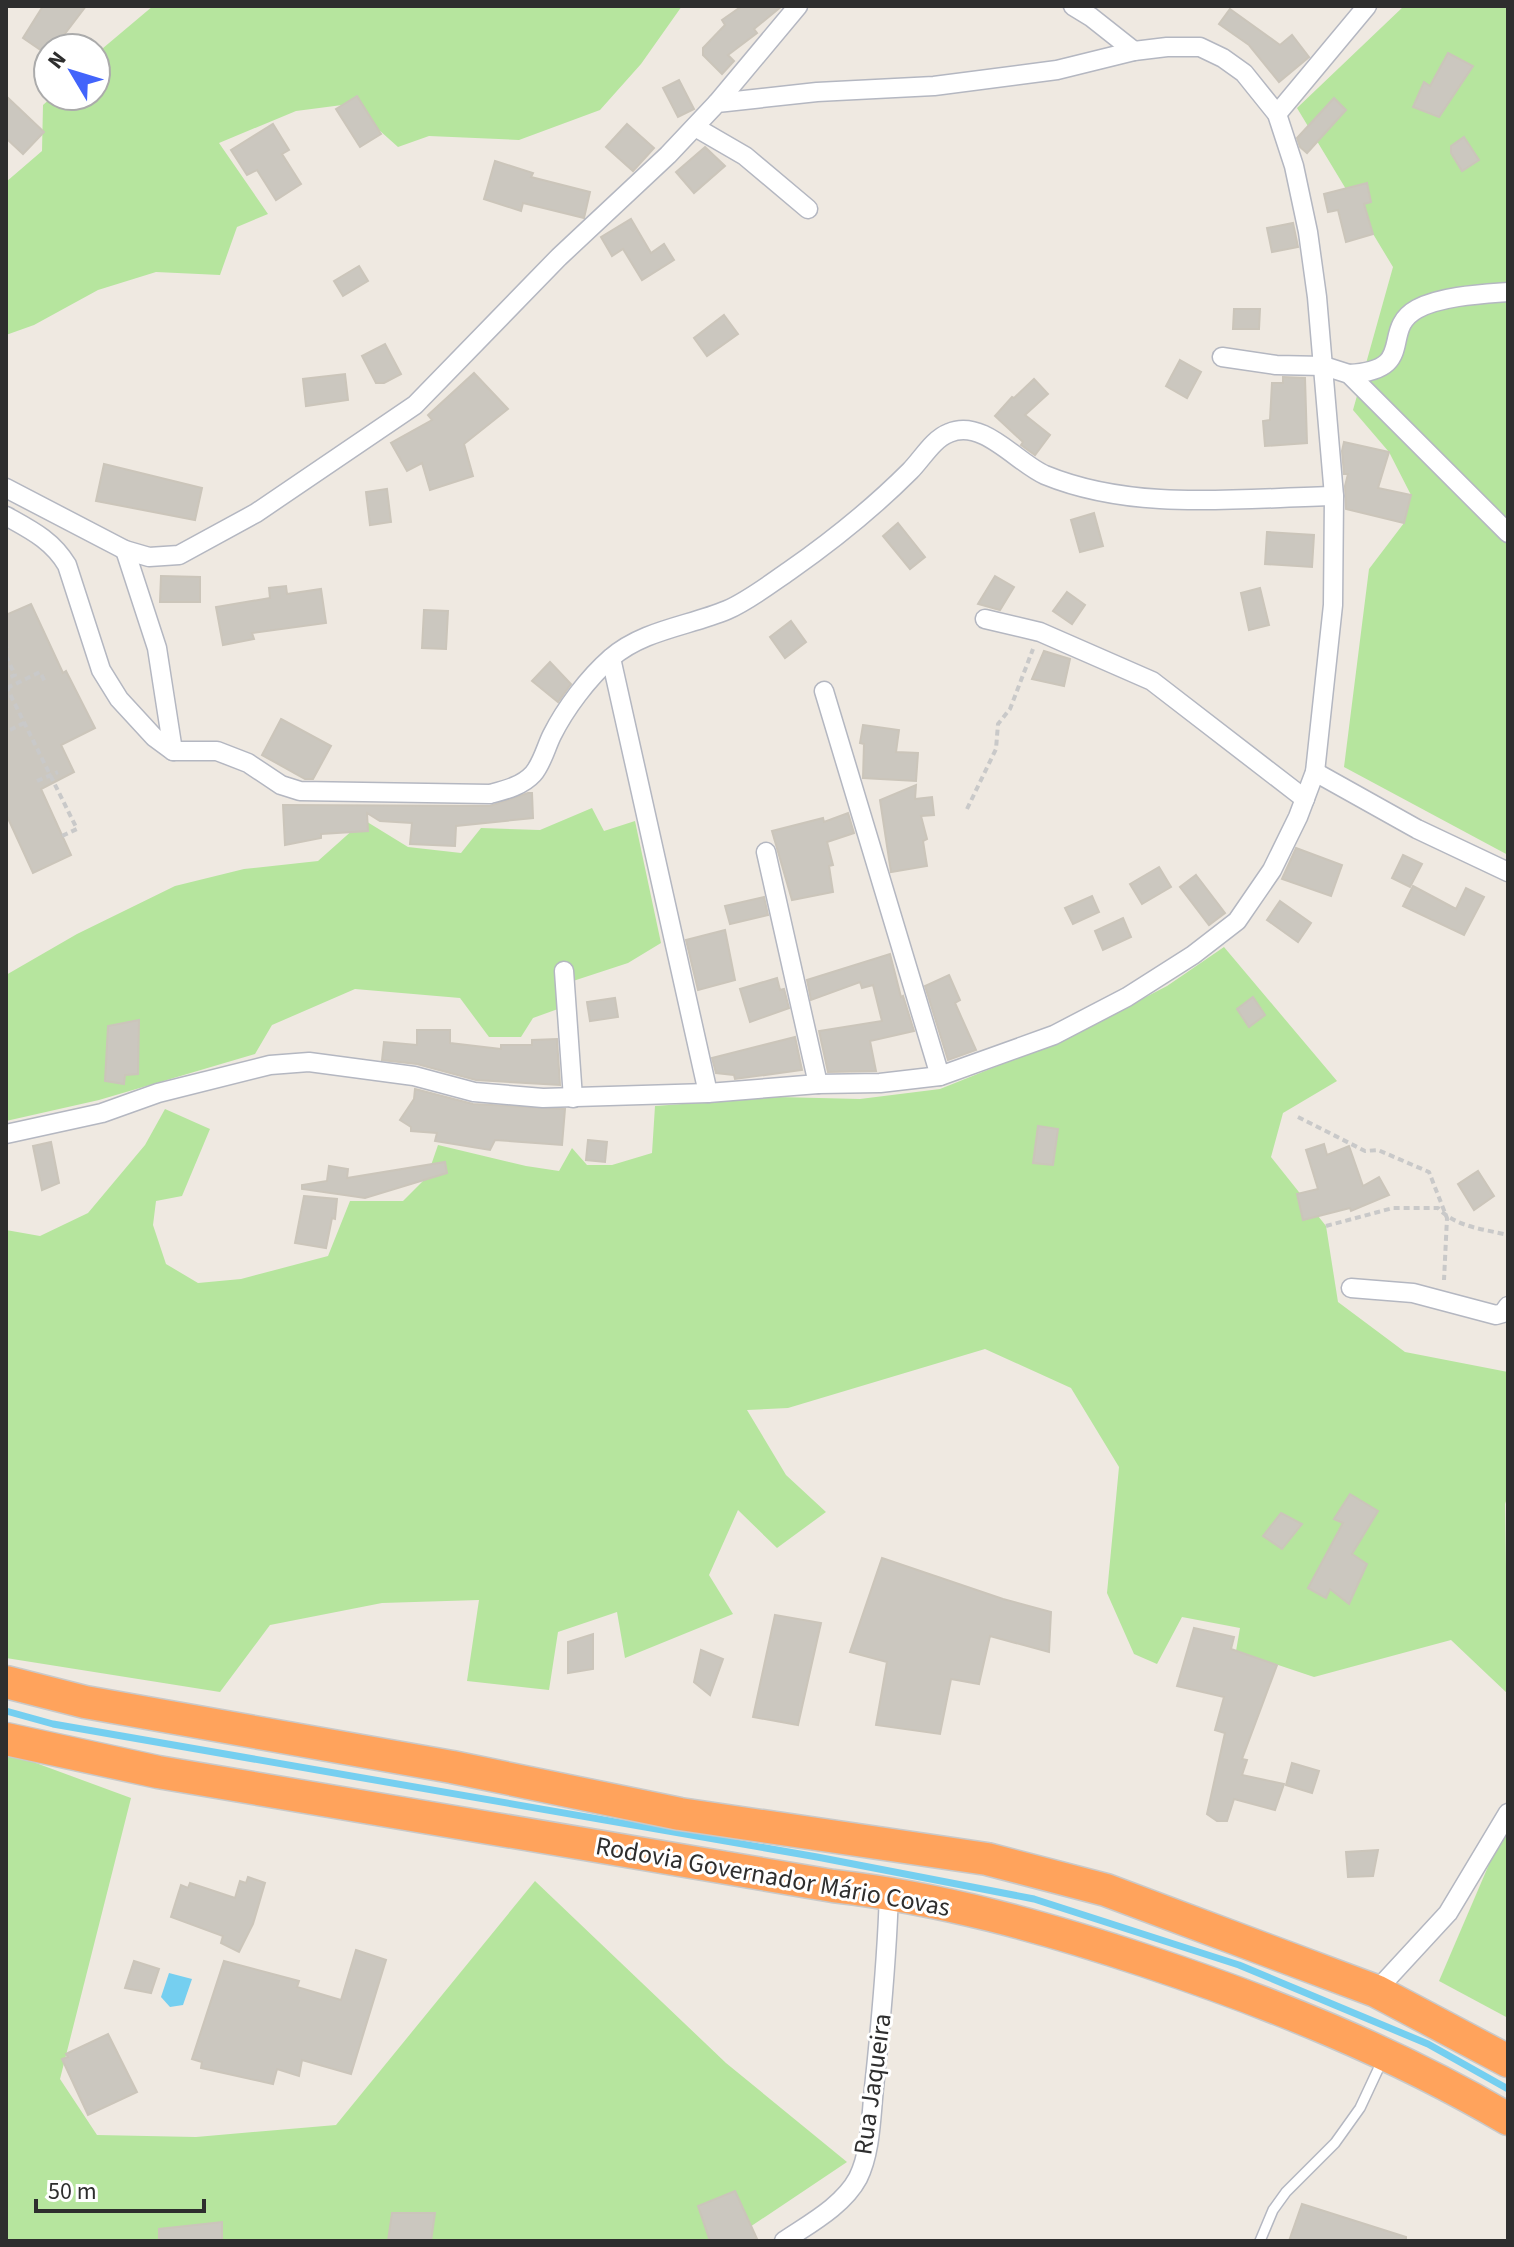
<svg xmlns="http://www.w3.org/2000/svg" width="1514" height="2247" font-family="'Source Sans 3',sans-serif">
<rect width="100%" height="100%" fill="#efe9e1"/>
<g fill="#b6e59e">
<polygon points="153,6 682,6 641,64 600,110 519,140 429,136 398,147 350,104 296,111 219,143 268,214 237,227 220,275 156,272 98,290 34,325 6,335 6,182 42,151 43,105 53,96 96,96 96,54"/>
<polygon points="1404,6 1508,6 1508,855 1344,767 1369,569 1404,523 1411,495 1389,452 1353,410 1393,267 1297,108"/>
<polygon points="592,808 604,831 635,821 661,943 628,963 570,982 569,1005 533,1018 521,1037 489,1037 460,998 355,989 272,1025 255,1054 99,1100 6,1121 6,975 77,934 175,886 244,869 318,861 364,820 408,847 461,853 481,828 540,830"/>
<polygon points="1224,947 1337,1081 1283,1113 1271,1157 1326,1226 1338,1302 1405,1352 1508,1372 1508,1495 1505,1504 1508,1694 1451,1640 1314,1677 1236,1651 1240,1628 1182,1617 1157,1664 1134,1654 1107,1593 1119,1467 1071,1388 985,1349 788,1408 747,1410 786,1475 826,1512 777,1548 738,1510 709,1575 733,1614 625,1658 617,1612 558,1632 549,1690 467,1681 479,1600 382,1603 270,1625 220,1692 6,1658 6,1230 40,1236 88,1213 145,1145 165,1109 210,1129 182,1196 156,1201 153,1225 166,1264 198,1283 241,1279 328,1256 350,1201 403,1201 427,1177 438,1145 526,1166 559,1171 572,1148 587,1165 612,1165 652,1153 655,1106 778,1097 860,1099 940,1089 1065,1039 1167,986"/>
<polygon points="6,1752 131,1798 60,2079 97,2135 196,2137 336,2125 535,1881 726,2063 847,2162 729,2241 6,2241"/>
<polygon points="1508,1820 1508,2018 1439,1981"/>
</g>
<polygon fill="#75cff0" points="169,1973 192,1979 183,2005 170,2007 161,1997"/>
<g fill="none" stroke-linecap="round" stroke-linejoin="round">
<polyline stroke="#75cff0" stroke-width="7" points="6,1711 53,1724 817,1857 1034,1899 1239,1965 1428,2044 1508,2089"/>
</g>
<g fill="#cbc7bf" stroke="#cbc5ba" stroke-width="2">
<polygon points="43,6 86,6 54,48 48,48 48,55 23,38"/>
<polygon points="742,6 782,6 754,29 757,33 728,55 734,61 722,74 703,55 703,48 725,25 722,20"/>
<polygon points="1230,9 1280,45 1292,35 1309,57 1279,82 1249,45 1219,24"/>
<polygon points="1448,53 1473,66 1439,117 1413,107 1424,82 1430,86"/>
<polygon points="679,80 694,109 678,117 663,88"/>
<polygon points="6,96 44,132 23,154 6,138"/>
<polygon points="357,96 381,134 360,147 336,109"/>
<polygon points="1334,98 1346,110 1307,153 1300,147 1297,138"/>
<polygon points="273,124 289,150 282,154 301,184 276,200 257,170 247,175 231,150"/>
<polygon points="627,124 654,148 633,171 606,147"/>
<polygon points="1464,137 1479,160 1462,171 1451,153 1451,146"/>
<polygon points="705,147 725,166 694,193 676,172"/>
<polygon points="495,161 533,173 531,177 590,192 584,218 523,203 521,211 484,199"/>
<polygon points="1367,183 1371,202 1364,204 1373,234 1346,242 1338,210 1328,212 1324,194"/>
<polygon points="631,219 651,253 664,244 674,260 642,280 623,249 612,256 601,237"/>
<polygon points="1293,223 1298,247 1272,252 1267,228"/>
<polygon points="359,266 368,281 343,296 334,281"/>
<polygon points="1234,309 1260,309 1259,329 1233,329"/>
<polygon points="724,315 738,334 707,356 694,338"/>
<polygon points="385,344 401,374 384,383 376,383 362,356"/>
<polygon points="1180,360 1201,372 1187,398 1166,386"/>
<polygon points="474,373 508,409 464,444 473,476 430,490 422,463 407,471 391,443 432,420 428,415"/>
<polygon points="345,374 348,400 306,406 303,379"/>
<polygon points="1283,377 1305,378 1307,443 1265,446 1263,421 1270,420 1272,383 1283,383"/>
<polygon points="1034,379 1048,394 1025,415 1050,435 1035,455 1021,445 1023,442 995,416 1012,397 1014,398"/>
<polygon points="1344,442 1389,452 1378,488 1411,495 1404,523 1346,509 1345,486 1348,474 1344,474 1342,451"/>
<polygon points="104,464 202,488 195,520 96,501"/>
<polygon points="387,489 391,522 370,525 366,492"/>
<polygon points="1094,513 1103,546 1080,552 1071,520"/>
<polygon points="898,523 925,557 910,569 883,536"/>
<polygon points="1267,532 1314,535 1312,567 1265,564"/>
<polygon points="161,576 200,577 200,602 160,602"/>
<polygon points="995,576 1014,587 1000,610 978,604"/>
<polygon points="286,586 287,594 321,589 326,623 252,633 254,639 223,645 216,607 270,598 269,588"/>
<polygon points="1260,588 1269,625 1249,630 1241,593"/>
<polygon points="1067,592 1085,605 1072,624 1053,611"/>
<polygon points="31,604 63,673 66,671 95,728 61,745 74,772 41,789 71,855 33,873 6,814 6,615"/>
<polygon points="424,610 448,611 446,649 422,648"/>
<polygon points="791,621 806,642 785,658 770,637"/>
<polygon points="1044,651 1070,659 1064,686 1032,679"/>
<polygon points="550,662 571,684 558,702 532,681"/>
<polygon points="281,719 331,746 313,779 305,779 262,755"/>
<polygon points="863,725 899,730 896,752 918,753 916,781 863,778 864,744 860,743"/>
<polygon points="916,785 915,799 932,797 934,815 921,816 927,839 923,841 927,866 891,872 880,800"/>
<polygon points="528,793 532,793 533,818 456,826 455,846 410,844 412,823 380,821 367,813 368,831 321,834 321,838 285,845 283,805 490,806"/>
<polygon points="848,813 854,833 827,842 833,865 829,866 833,892 792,900 772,831 823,818 824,822"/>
<polygon points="1296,848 1342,865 1331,896 1282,879"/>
<polygon points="1403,855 1422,864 1410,887 1392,878"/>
<polygon points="1159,867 1171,887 1142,904 1130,884"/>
<polygon points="1196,875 1225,913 1209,925 1180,887"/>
<polygon points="1413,886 1456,909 1466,888 1484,897 1464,935 1403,906"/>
<polygon points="1092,896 1099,912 1073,924 1065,908"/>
<polygon points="764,897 768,915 730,924 725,906"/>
<polygon points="1280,901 1311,923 1298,942 1267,920"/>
<polygon points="1123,918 1131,937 1103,950 1095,931"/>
<polygon points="725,930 735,980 698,990 686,940"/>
<polygon points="890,954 901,997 903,996 914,1031 870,1041 876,1071 828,1072 819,1031 882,1021 873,985 862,988 860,982 811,1000 807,980"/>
<polygon points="949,975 960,1000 955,1003 976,1050 948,1060 925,986"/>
<polygon points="777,978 780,990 784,989 789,1008 750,1022 740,989"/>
<polygon points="1253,997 1265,1015 1249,1027 1237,1009"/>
<polygon points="615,998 618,1017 590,1021 587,1002"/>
<polygon points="139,1020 138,1074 125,1075 124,1084 105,1081 108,1026"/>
<polygon points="417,1030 450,1030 450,1043 501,1049 501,1045 532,1045 532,1040 557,1039 560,1085 476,1080 417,1064 382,1060 384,1042 417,1045"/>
<polygon points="795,1037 802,1070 735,1079 734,1075 716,1073 712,1058"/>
<polygon points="415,1089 473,1104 565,1109 562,1145 495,1140 490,1150 435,1141 437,1133 411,1131 411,1127 400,1120 414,1099"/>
<polygon points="1038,1126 1058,1129 1053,1165 1033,1163"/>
<polygon points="588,1140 607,1142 605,1162 586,1160"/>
<polygon points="51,1142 59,1183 42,1190 33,1146"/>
<polygon points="1324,1144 1327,1155 1349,1146 1363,1186 1379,1177 1389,1195 1351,1211 1350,1208 1303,1220 1297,1194 1318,1189 1306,1150"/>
<polygon points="445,1162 447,1173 365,1198 302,1189 302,1185 327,1181 329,1166 348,1169 347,1178"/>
<polygon points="1478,1171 1494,1196 1474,1210 1458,1184"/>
<polygon points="304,1196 337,1199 335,1219 332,1218 326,1248 295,1243"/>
<polygon points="1350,1494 1378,1511 1352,1554 1367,1564 1349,1604 1330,1589 1326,1598 1308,1588 1343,1523 1334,1519"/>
<polygon points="1281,1513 1302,1524 1282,1549 1263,1536"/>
<polygon points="882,1558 1003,1599 1051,1612 1049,1652 990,1636 979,1684 951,1679 940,1734 876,1725 887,1662 850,1652"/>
<polygon points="775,1615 821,1623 798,1725 753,1717"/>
<polygon points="1194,1628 1234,1637 1231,1649 1277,1665 1242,1759 1247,1760 1242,1775 1284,1784 1275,1810 1234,1799 1227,1821 1217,1821 1207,1814 1225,1733 1215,1730 1224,1697 1177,1686"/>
<polygon points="593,1634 593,1669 568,1673 568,1642"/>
<polygon points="701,1650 723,1659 710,1695 694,1682"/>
<polygon points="1292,1763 1319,1771 1312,1793 1286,1785"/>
<polygon points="1378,1850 1373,1876 1348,1877 1346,1852"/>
<polygon points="248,1877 265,1883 253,1924 239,1952 221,1943 223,1936 171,1917 181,1885 188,1888 190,1883 235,1898 240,1881 246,1883"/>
<polygon points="356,1950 386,1960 351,2074 302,2060 299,2076 277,2069 273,2084 201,2068 202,2062 192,2059 224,1961 299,1981 297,1987 341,2000"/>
<polygon points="134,1961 159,1969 151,1993 125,1988"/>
<polygon points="108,2034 137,2092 88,2115 62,2059 68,2057 66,2054"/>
<polygon points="735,2191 758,2241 710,2241 698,2206"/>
<polygon points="1302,2204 1406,2237 1406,2241 1289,2241"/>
<polygon points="392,2213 435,2213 431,2241 388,2241"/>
<polygon points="222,2222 222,2241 159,2241 159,2229"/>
</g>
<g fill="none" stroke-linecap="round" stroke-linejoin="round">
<g stroke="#b4b7c1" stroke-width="12">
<polyline id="lane" points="1260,2241 1273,2210 1286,2192 1335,2143 1360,2108 1382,2061"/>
</g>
<g stroke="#b4b7c1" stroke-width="21">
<g id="street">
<polyline points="1073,6 1091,17 1134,51"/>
<polyline points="717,103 798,6"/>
<polyline points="1277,114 1367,6"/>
<polyline points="695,127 745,156 808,209"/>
<polyline points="1222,357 1276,365 1324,366 1349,374 1508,533"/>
<path d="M1349,374C1419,370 1379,330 1417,309C1441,296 1482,294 1508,292"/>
<polyline points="6,488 125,550 149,557 179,555 256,513 415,405 559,257 668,155 717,103 817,92 934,86 1057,70 1134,51 1167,47 1200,47 1223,58 1244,73 1277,114 1294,166 1308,232 1317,297 1334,496 1333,605 1315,772 1298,817 1272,870 1237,921 1193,955 1127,997 1054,1035 940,1076 880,1083 818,1084 708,1093 543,1098 474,1092 414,1076 309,1062 270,1065 158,1093 102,1113 6,1134"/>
<path d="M6,516C31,530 52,540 67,565L101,670L119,699L154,737L173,751H217L248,763L281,785L300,791L490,794C505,790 522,786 533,774C542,764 546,747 552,735C565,709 588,678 611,658C643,630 689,626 727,610C748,601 770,584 789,571C832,541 873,508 910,471C922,459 933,439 949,433C983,418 1017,463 1045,475C1135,512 1239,498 1334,496"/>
<polyline points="125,550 157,648 173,751"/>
<polyline points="985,619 1040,632 1152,681 1305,799"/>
<polyline points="611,658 708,1093"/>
<polyline points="824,691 940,1076"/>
<polyline points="1315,772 1417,829 1508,872"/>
<polyline points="766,852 818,1084"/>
<polyline points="564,971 573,1098"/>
<polyline points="1351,1288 1413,1293 1496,1315 1503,1313 1508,1306"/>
<polyline points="1376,1991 1448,1913 1508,1813"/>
<path d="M784,2241C809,2224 843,2206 858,2178C871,2152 871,2116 874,2088C881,2022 887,1958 889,1892"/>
</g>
</g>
<g stroke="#c9c9c9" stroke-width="35">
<g id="highway">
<polyline points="6,1682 85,1702 452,1767 680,1814 987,1859 1106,1890 1376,1991 1508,2061"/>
<path d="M6,1739L158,1772L833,1886C940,1898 1044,1927 1146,1961C1272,2003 1394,2052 1508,2119"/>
</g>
</g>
<g stroke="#c9c9c9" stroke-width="4" stroke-dasharray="6 4" stroke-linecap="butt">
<polyline points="6,647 8,646"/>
<polyline points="6,656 15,675 6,679"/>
<polyline points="6,686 77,829 62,836"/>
<polyline points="7,688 40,672 45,682"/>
<polyline points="10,730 28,721"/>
<polyline points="37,781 58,772"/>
<polyline points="967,809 996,749 998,724 1010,709 1033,649"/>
<polyline points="1298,1117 1365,1151 1378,1150 1429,1172 1447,1218 1444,1280"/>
<path d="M1326,1226L1393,1208H1438C1456,1227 1483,1229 1508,1235"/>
</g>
<use href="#lane" stroke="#fff" stroke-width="9"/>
<use href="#street" stroke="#fff" stroke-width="18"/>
<use href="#highway" stroke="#ffa35c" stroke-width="32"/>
</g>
<g text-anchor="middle" stroke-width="6" stroke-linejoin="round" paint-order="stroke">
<g font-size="26" fill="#2e2e2e" stroke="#fff">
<text transform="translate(773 1876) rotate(10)" y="9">Rodovia Governador Mário Covas</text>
<text transform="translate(872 2084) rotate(-82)" y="9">Rua Jaqueira</text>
</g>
</g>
<rect width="1514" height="2247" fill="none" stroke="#2e2e2e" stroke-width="16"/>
<g transform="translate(72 72) rotate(308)"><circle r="38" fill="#ffffff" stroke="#ababab" stroke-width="2"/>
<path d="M0-6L14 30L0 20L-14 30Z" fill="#4264fb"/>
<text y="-12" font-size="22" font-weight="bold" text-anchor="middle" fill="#2e2e2e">N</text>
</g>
<path d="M36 2199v12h168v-12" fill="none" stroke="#2e2e2e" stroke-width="4"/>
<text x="48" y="2199" font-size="24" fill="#2e2e2e" stroke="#ffffff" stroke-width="6" paint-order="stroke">50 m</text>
</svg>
